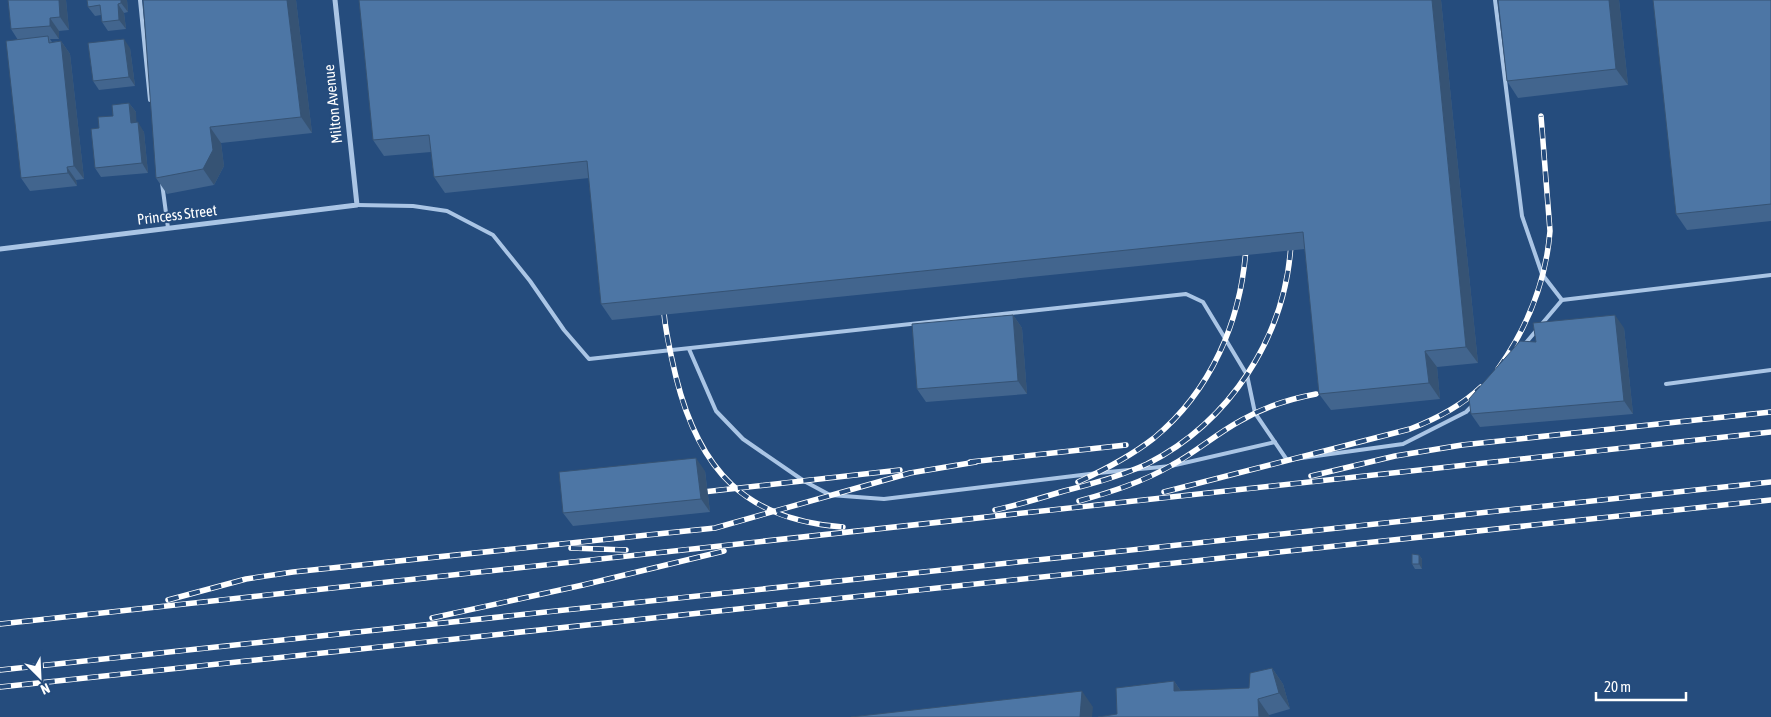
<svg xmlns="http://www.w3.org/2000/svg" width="1771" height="717" font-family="'Asap Condensed',sans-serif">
<rect width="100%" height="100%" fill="#254c7d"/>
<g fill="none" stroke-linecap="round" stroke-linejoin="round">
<g stroke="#aac5e5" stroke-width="4">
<polyline points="140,0 150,100"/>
<polyline points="1495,0 1522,216 1542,274 1562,300"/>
<polyline points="162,183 168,228"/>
<polyline points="357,205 413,206 447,211 493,235 530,281 564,330 589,359 1186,294 1203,302 1226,340 1247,375 1255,413 1287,460 1403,444 1466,412 1472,406"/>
<polyline points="1524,345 1562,300 1771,275"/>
<polyline points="689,349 716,411 743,439 804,481 830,495 884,499 1098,473 1171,466 1275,442"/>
<polyline points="1666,384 1771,370"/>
</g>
<polyline stroke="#aac5e5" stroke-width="5" points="0,249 357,205 335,0"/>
<g stroke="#fff" stroke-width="5.5">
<g id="rail">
<path d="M664,313C666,335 671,356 676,377C699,470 745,520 843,527"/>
<path d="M1498,369C1527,328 1546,281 1550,231L1541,116"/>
<polyline points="970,462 1126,445"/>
<polyline points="1311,476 1395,456 1462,445 1771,412"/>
<path d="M1078,482C1104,470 1131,456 1154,438C1211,391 1241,321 1246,248"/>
<path d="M1164,492L1410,429C1436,419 1460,407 1481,387"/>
<polyline points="694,493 900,470"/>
<path d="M1079,501C1111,492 1143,482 1172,465C1196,452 1216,434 1240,421C1264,407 1289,399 1316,394"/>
<path d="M995,510C1018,505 1041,498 1064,491C1092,484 1121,476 1147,464C1230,422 1286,336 1291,243"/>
<polyline points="571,548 626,550"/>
<polyline points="168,600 246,579 293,572 715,528 910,473 976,462"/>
<polyline points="432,618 583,585 724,551"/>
<polyline points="0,624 1771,432"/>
<polyline points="0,670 1771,482"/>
<polyline points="0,687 1771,500"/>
</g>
</g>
<use href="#rail" stroke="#254c7d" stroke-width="4" stroke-dasharray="11" stroke-linecap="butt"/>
</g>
<g fill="#42658e">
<polygon points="66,0 69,30 59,31 59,39 50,39 52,42 61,41 70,54 84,179 76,180 77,186 30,191 21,178 18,40 11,29"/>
<polygon points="127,0 128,12 124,13 126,29 108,31 102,22 101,15 95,16 88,7"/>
<polygon points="296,0 312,133 221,143 224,166 214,185 167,194 156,178"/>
<polygon points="1441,0 1478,363 1437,367 1440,399 1331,410 1319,394 1305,249 612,320 601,304 589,178 445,193 434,177 431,152 384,156 373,140"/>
<polygon points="1619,0 1628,85 1518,98 1507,81"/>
<polygon points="1771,0 1771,221 1687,230 1676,214"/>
<polygon points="130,48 135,86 99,90 93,81"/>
<polygon points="129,103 136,112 136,123 144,132 148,173 101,177 95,168 113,116"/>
<polygon points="1013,315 1022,328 1027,394 926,402 917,389"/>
<polygon points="1624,328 1633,414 1480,427 1471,414"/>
<polygon points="705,471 710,512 573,526 563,513"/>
<polygon points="1419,555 1422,559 1422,569 1415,569 1412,564"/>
<polygon points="1272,668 1283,684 1290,709 1269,715 1117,714 1174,681 1181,691 1249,688"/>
</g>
<g fill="#365374">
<polygon points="59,0 66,0 69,30 60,17"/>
<polygon points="121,0 127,0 128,12 121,3"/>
<polygon points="287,0 296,0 312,133 301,117"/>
<polygon points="1432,0 1441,0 1478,363 1466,347"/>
<polygon points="1609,0 1619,0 1628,85 1616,69"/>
<polygon points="118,4 124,13 126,29 119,20"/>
<polygon points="50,18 59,31 59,39 50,26"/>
<polygon points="124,39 130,48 135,86 129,77"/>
<polygon points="61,41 70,54 84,179 74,166"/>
<polygon points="129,103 136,112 137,132 131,123"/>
<polygon points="138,122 144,132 148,173 142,163"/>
<polygon points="210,127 221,143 224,166 214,185 203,169"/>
<polygon points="67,167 76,180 77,186 68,173"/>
<polygon points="1013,315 1022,328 1027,394 1018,381"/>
<polygon points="1615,315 1624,328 1633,414 1624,401"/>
<polygon points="1425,351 1437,367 1440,399 1429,383"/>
<polygon points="696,458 705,471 710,512 701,499"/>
<polygon points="1419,555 1422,559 1422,569 1419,564"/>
<polygon points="1272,668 1283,684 1290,709 1279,693"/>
<polygon points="1174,681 1185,697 1174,691"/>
<polygon points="1082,691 1093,707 1092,717 1080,717"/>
<polygon points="1258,699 1269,715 1270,717 1259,717"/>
</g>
<g fill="#4d76a5" stroke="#365374">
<polygon points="8,0 59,0 60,17 50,18 50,26 11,29"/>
<polygon points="87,0 121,0 121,3 118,4 119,20 102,22 100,5 88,7"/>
<polygon points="143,0 287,0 301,117 210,127 213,150 203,169 156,178"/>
<polygon points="359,0 1432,0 1466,347 1425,351 1429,383 1319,394 1303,232 601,304 587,161 434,177 429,135 373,140"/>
<polygon points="1498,0 1609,0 1616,69 1507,81"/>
<polygon points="1653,0 1771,0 1771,204 1676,214"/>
<polygon points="48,36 49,43 61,41 74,166 67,167 68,173 21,178 6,41"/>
<polygon points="124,39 129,77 93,81 88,43"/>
<polygon points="129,103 131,123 138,122 142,163 95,168 91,129 99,128 98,117 113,116 112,105"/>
<polygon points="1013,315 1018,381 917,389 912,324"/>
<polygon points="1615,315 1624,401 1471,414 1469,399 1520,341 1536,342 1533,323"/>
<polygon points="696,458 701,499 563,513 559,472"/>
<polygon points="1412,554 1419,555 1419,564 1412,564"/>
<polygon points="1272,668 1279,693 1258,699 1259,717 1098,717 1117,714 1116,688 1174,681 1174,691 1249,688 1250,673"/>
<polygon points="1082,691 1080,717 851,717"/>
</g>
<g text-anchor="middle" stroke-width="4" stroke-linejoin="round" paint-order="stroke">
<g font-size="15" fill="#fff" stroke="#254c7d">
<text transform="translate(333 104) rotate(-96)" y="5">Milton Avenue</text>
<text transform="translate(177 215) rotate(-7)" y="5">Princess Street</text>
</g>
</g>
<g transform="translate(40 677) rotate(156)" stroke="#254c7d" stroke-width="4" paint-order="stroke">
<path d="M0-4L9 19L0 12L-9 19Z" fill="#ffffff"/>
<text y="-8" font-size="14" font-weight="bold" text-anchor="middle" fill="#ffffff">N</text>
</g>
<path d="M1596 692v8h90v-8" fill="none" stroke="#ffffff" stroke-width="2.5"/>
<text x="1604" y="692" font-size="15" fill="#ffffff" stroke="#254c7d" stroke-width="4" paint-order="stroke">20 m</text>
</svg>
